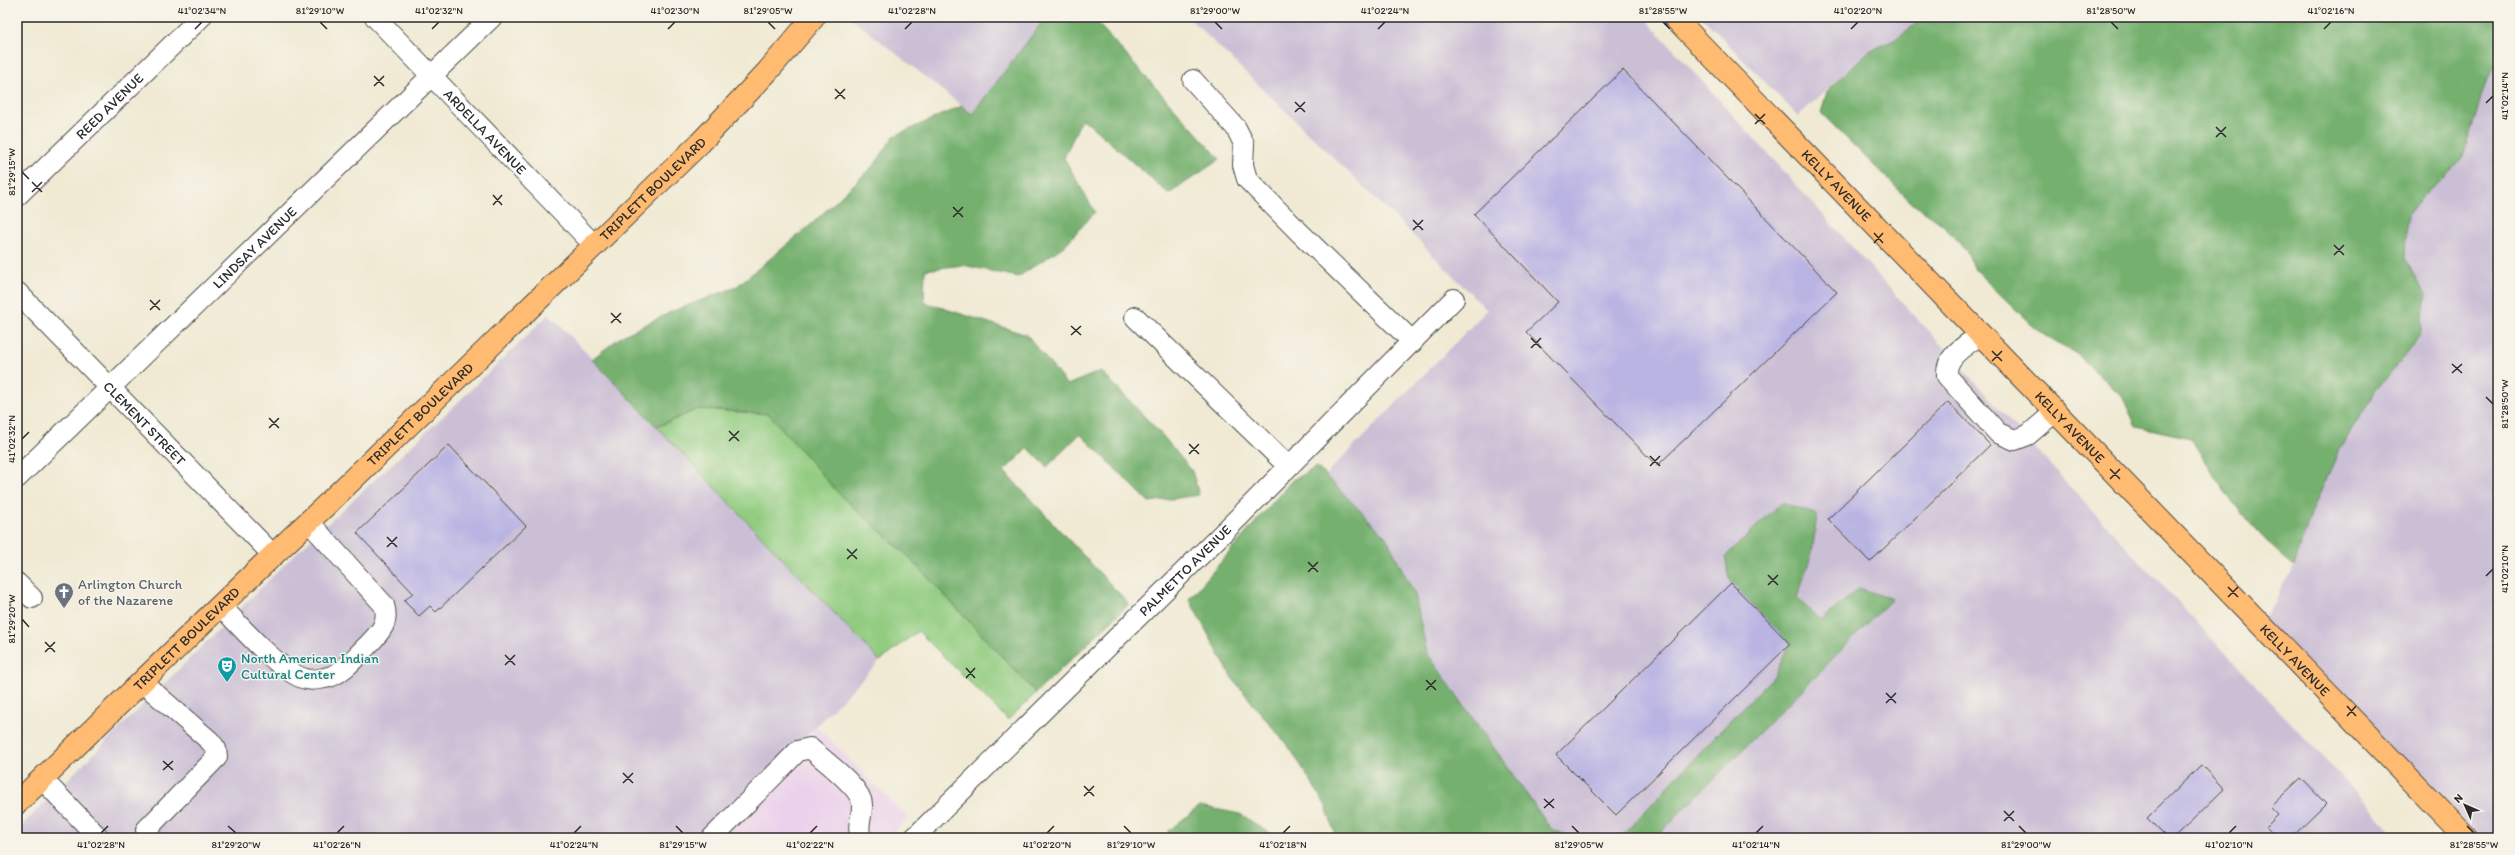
<svg xmlns="http://www.w3.org/2000/svg" width="2515" height="855" font-family="Itim,sans-serif">
<rect width="100%" height="100%" fill="#f7f3e8"/>
<filter id="ink" filterUnits="userSpaceOnUse"><feTurbulence type="fractalNoise" baseFrequency=".025" numOctaves="2"/><feDisplacementMap in="SourceGraphic" scale="8" xChannelSelector="R" yChannelSelector="G"/><feConvolveMatrix kernelMatrix="1 2 1 2 8 2 1 2 1" color-interpolation-filters="sRGB"/></filter>
<filter id="wash" filterUnits="userSpaceOnUse"><feTurbulence type="fractalNoise" baseFrequency=".012" numOctaves="4" result="noise"/><feDisplacementMap in="SourceGraphic" scale="16" xChannelSelector="R" yChannelSelector="G"/><feGaussianBlur stdDeviation="0.9" result="paint"/><feColorMatrix in="noise" values="0 0 0 0 0 0 0 0 0 0 0 0 0 0 0 0 0 1.4 0 .05"/><feComposite in="paint" operator="in"/></filter>
<g filter="url(#wash)">
<rect width="100%" height="100%" fill="#f0ead4"/>
<polygon fill="#ebd1eb" points="816,726 908,818 888,838 705,838"/>
<g fill="#cbbfd5">
<polygon points="850,17 1046,17 972,114"/>
<polygon points="1188,17 1644,17 2038,452 2398,838 1655,838 1892,599 1859,588 1821,621 1797,598 1812,553 1731,583 1790,644 1774,676 1718,733 1620,838 1573,838 1551,829 1427,653 1415,595 1386,537 1325,476 1487,310 1394,216"/>
<polygon points="1702,17 1925,17 1894,40 1869,51 1798,116"/>
<polygon points="2498,62 2498,838 2467,838 2260,626 2294,566 2312,511 2338,453 2376,390 2420,337 2426,294 2405,258 2407,214 2462,159 2485,85"/>
<polygon points="549,314 880,661 705,838 17,838 17,830 294,555 454,406"/>
</g>
<polygon fill="#91cc80" stroke="#5e7c56" points="698,409 769,414 840,495 907,555 1036,693 1008,720 918,631 880,661 657,427"/>
<g fill="#74b06e" stroke="#506e4c">
<polygon points="1046,17 1092,17 1220,159 1169,194 1082,118 1064,158 1095,212 1064,246 1018,277 963,265 925,270 924,302 1027,335 1067,385 1101,371 1163,436 1192,471 1199,495 1149,502 1080,434 1047,467 1028,448 1004,471 1129,604 1036,693 907,555 840,495 769,414 698,409 657,427 592,359 622,336 673,311 736,287 813,223 875,164 894,136 962,106 972,114"/>
<path d="M1925,17H2498V62L2485,85L2462,159L2407,214L2405,258L2426,294L2420,337L2376,390L2338,453L2312,511L2294,566C2251,531 2218,486 2191,438L2136,426L2122,396L2078,355L2037,330L1975,270L1967,252L1942,224L1913,204L1821,113L1827,91L1869,51L1894,40Z"/>
<polygon points="1317,467 1386,537 1415,595 1427,653 1551,829 1573,838 1332,838 1335,835 1326,806 1291,750 1232,678 1189,599 1292,480"/>
<polygon points="1782,502 1817,515 1812,553 1797,598 1821,621 1859,588 1892,599 1655,838 1620,838 1718,733 1774,676 1790,644 1731,583 1725,557"/>
<polygon points="1200,806 1240,814 1278,838 1167,838 1168,831"/>
</g>
<g id="blocks">
<g fill="#bab4e3">
<polygon points="1623,70 1837,292 1657,466 1526,332 1558,302 1474,214"/>
<polygon points="1948,402 1990,445 1870,562 1828,519"/>
<polygon points="449,445 526,526 436,612 430,606 419,616 404,601 413,593 357,533"/>
<polygon points="1731,583 1790,644 1616,815 1556,755"/>
<polygon points="2201,765 2224,789 2174,838 2167,838 2147,818"/>
<polygon points="2301,778 2326,804 2291,838 2277,838 2266,827 2278,815 2270,807"/>
</g>
</g>
</g>
<g filter="url(#ink)">
<use href="#blocks" fill-opacity="0" stroke="#494844" stroke-width="1"/>
<g fill="none" stroke-linecap="round" stroke-linejoin="round">
<g stroke="#494844" stroke-width="22">
<g id="minor">
<path id="s1" d="M375,17L595,246"/>
<polyline points="1193,80 1236,128 1244,144 1243,165 1247,179 1297,230 1413,342"/>
<path id="s2" d="M17,196L201,17"/>
<path id="s3" d="M17,292L272,554"/>
<polyline points="1135,317 1288,466"/>
<path d="M1980,335C1965,346 1945,356 1947,376L1998,433L2015,440L2028,435L2055,412"/>
<path id="s4" d="M17,478L492,17"/>
<polyline points="17,583 32,598"/>
<path d="M221,606C239,625 282,674 306,679C313,681 326,678 332,676C346,670 356,656 367,646C379,633 390,624 384,605L309,522"/>
<polyline points="142,682 210,741 216,749 217,757 146,830"/>
<polyline points="42,779 99,838"/>
<path d="M712,838L798,751L810,748C823,760 861,787 862,804C863,816 856,826 861,838"/>
<path id="s5" d="M914,838L1238,518L1454,299"/>
</g>
</g>
<g stroke="#494844" stroke-width="24">
<g id="major">
<path id="s6" d="M1674,17L2467,838"/>
<path id="s7" d="M17,803C119,705 219,605 322,509L700,143L768,71L814,17"/>
</g>
</g>
<use href="#minor" stroke="#fff" stroke-width="20"/>
<use href="#major" stroke="#febb71" stroke-width="22"/>
</g>
</g>
<path fill="none" stroke="#2b2b2b" stroke-width="1.5" d="M320,22L327,29M768,22L775,29M1215,22L1222,29M1663,22L1670,29M2111,22L2118,29M195,29L202,22M432,29L439,22M668,29L675,22M905,29L912,22M1378,29L1385,22M1851,29L1858,22M2324,29L2331,22M374,76L384,86M374,86L384,76M835,89L845,99M835,99L845,89M1295,102L1305,112M2486,103L2493,96M1295,112L1305,102M1755,114L1765,124M1755,124L1765,114M2216,127L2226,137M2216,137L2226,127M22,172L29,179M32,182L42,192M32,192L42,182M493,195L502,205M493,205L502,195M953,207L963,217M953,217L963,207M1413,220L1423,230M1413,230L1423,220M1874,233L1883,243M1874,243L1883,233M2334,245L2344,255M2334,255L2344,245M150,300L160,310M150,310L160,300M611,313L621,323M611,323L621,313M1071,326L1081,335M1071,335L1081,326M1531,338L1541,348M1531,348L1541,338M1992,351L2002,361M1992,361L2002,351M2452,364L2462,373M2452,373L2462,364M2486,397L2493,404M269,418L279,428M269,428L279,418M729,431L739,441M22,439L29,432M729,441L739,431M1189,444L1199,454M1189,454L1199,444M1650,456L1660,466M1650,466L1660,456M2110,469L2120,479M2110,479L2120,469M387,537L397,547M387,547L397,537M847,549L857,559M847,559L857,549M1308,562L1318,572M1308,572L1318,562M1768,575L1778,585M2486,576L2493,569M1768,585L1778,575M2228,587L2238,597M2228,597L2238,587M22,619L29,627M45,642L55,652M45,652L55,642M505,655L515,665M505,665L515,655M966,668L975,678M966,678L975,668M1426,680L1436,690M1426,690L1436,680M1886,693L1896,703M1886,703L1896,693M2347,706L2356,716M2347,716L2356,706M163,761L173,770M163,770L173,761M623,773L633,783M623,783L633,773M1084,786L1094,796M1084,796L1094,786M1544,799L1554,808M1544,808L1554,799M2004,811L2014,821M2004,821L2014,811M228,826L236,833M676,826L683,833M1124,826L1131,833M1572,826L1579,833M2019,826L2026,833M2467,826L2474,833M101,833L108,826M337,833L344,826M574,833L581,826M810,833L817,826M1047,833L1054,826M1283,833L1290,826M1756,833L1763,826M2229,833L2236,826"/>
<defs>
<g id="church-pin" transform="scale(1)"><path d="M0 17L-7.5 6A9.5 9.5 0 1 1 7.5 6Z" fill="#6b7280" stroke="#f7f3e8"/><path d="M-1.2-6h2.4v3.5h3.3v2.4h-3.3V6h-2.4V-.1h-3.3v-2.4h3.3Z" fill="#fff"/></g>
<g id="theatre-pin" transform="scale(1)"><path d="M0 17L-7.5 6A9.5 9.5 0 1 1 7.5 6Z" fill="#0f9aa8" stroke="#f7f3e8"/><path d="M-5-5.5Q0-4 5-5.5V0Q5 5 0 6Q-5 5-5 0ZM-3.3-2.5H-1v1.5H-3.3ZM1-2.5H3.3v1.5H1ZM-2.8 1Q0 5.5 2.8 1Z" fill="#fff"/></g>
</defs>
<g fill-rule="evenodd">
<use href="#church-pin" x="64" y="592"/>
<use href="#theatre-pin" x="227" y="666"/>
</g>
<g text-anchor="middle" stroke-width="3" stroke-linejoin="round" paint-order="stroke">
<g font-size="14" fill="#2b2b2b" stroke="#f7f3e8">
<text dy="5" stroke="none"><textPath href="#s2" startOffset="129">REED AVENUE</textPath></text>
<text dy="5" stroke="none"><textPath href="#s1" startOffset="159">ARDELLA AVENUE</textPath></text>
<text dy="5" stroke="none"><textPath href="#s6" startOffset="234">KELLY AVENUE</textPath></text>
<text dy="5" stroke="none"><textPath href="#s7" startOffset="884">TRIPLETT BOULEVARD</textPath></text>
<text dy="5" stroke="none"><textPath href="#s4" startOffset="331">LINDSAY AVENUE</textPath></text>
<text dy="5" stroke="none"><textPath href="#s7" startOffset="560">TRIPLETT BOULEVARD</textPath></text>
<text dy="5" stroke="none"><textPath href="#s3" startOffset="183">CLEMENT STREET</textPath></text>
<text dy="5" stroke="none"><textPath href="#s6" startOffset="570">KELLY AVENUE</textPath></text>
<text dy="5" stroke="none"><textPath href="#s5" startOffset="381">PALMETTO AVENUE</textPath></text>
<text dy="5" stroke="none"><textPath href="#s7" startOffset="236">TRIPLETT BOULEVARD</textPath></text>
<text dy="5" stroke="none"><textPath href="#s6" startOffset="894">KELLY AVENUE</textPath></text>
</g>
<g font-size="14" fill="#5b616d" stroke="#f7f3e8" text-anchor="start">
<text x="78" y="589">Arlington Church<tspan x="78" dy="16">of the Nazarene</tspan></text>
</g>
<g font-size="14" fill="#0d838f" stroke="#f7f3e8" text-anchor="start">
<text x="241" y="663">North American Indian<tspan x="241" dy="16">Cultural Center</tspan></text>
</g>
</g>
<rect width="2515" height="855" fill="none" stroke="#f7f3e8" stroke-width="44"/>
<g transform="translate(2465 805) rotate(315)" stroke="#f7f3e8" stroke-width="3" paint-order="stroke">
<path d="M0-3L7 15L0 10L-7 15Z" fill="#2b2b2b"/>
<text y="-6" font-size="11" font-weight="bold" text-anchor="middle" fill="#2b2b2b">N</text>
</g>
<rect x="22" y="22" width="2471" height="811" fill="none" stroke="#2b2b2b" stroke-width="1.5"/>
<g font-size="10" text-anchor="middle" fill="#2b2b2b">
<text x="202" y="14">41°02'34"N</text>
<text x="320" y="14">81°29'10"W</text>
<text x="439" y="14">41°02'32"N</text>
<text x="675" y="14">41°02'30"N</text>
<text x="768" y="14">81°29'05"W</text>
<text x="912" y="14">41°02'28"N</text>
<text x="1215" y="14">81°29'00"W</text>
<text x="1385" y="14">41°02'24"N</text>
<text x="1663" y="14">81°28'55"W</text>
<text x="1858" y="14">41°02'20"N</text>
<text x="2111" y="14">81°28'50"W</text>
<text x="2331" y="14">41°02'16"N</text>
<text transform="translate(2504 96) rotate(-90)" y="4">41°02'14"N</text>
<text transform="translate(11 172) rotate(-90)" y="4">81°29'15"W</text>
<text transform="translate(2504 404) rotate(-90)" y="4">81°28'50"W</text>
<text transform="translate(11 439) rotate(-90)" y="4">41°02'32"N</text>
<text transform="translate(2504 569) rotate(-90)" y="4">41°02'10"N</text>
<text transform="translate(11 619) rotate(-90)" y="4">81°29'20"W</text>
<text x="101" y="848">41°02'28"N</text>
<text x="236" y="848">81°29'20"W</text>
<text x="337" y="848">41°02'26"N</text>
<text x="574" y="848">41°02'24"N</text>
<text x="683" y="848">81°29'15"W</text>
<text x="810" y="848">41°02'22"N</text>
<text x="1047" y="848">41°02'20"N</text>
<text x="1131" y="848">81°29'10"W</text>
<text x="1283" y="848">41°02'18"N</text>
<text x="1579" y="848">81°29'05"W</text>
<text x="1756" y="848">41°02'14"N</text>
<text x="2026" y="848">81°29'00"W</text>
<text x="2229" y="848">41°02'10"N</text>
<text x="2474" y="848">81°28'55"W</text>
</g>
</svg>
